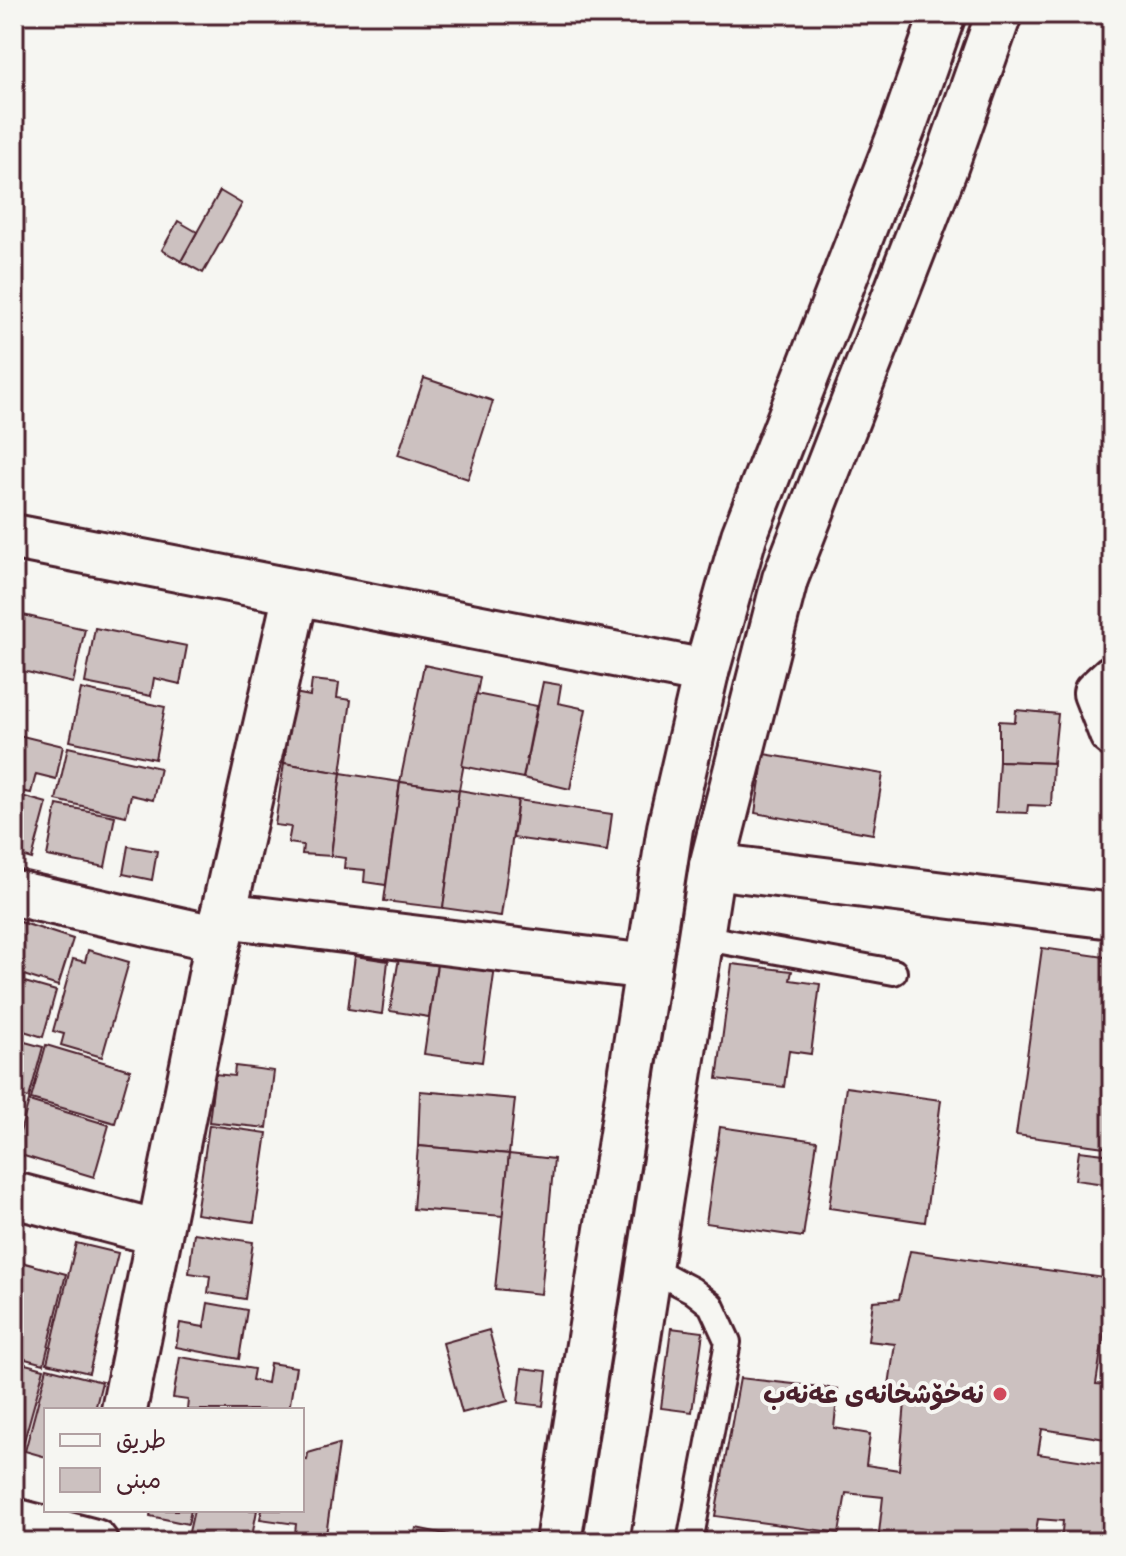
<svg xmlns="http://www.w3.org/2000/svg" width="1126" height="1556" font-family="Mynerve,'Playpen Sans Arabic',sans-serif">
<rect width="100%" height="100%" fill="#f6f6f2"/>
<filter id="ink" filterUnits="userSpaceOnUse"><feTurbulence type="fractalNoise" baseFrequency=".0125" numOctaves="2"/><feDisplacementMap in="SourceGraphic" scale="16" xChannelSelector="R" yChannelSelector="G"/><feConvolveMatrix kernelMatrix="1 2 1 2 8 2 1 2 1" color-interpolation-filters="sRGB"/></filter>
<g filter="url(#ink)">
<g fill="#ccc1c0" stroke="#4a1f2b" stroke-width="2">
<polygon points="220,191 242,204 203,273 181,261"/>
<polygon points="178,221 197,232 181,261 162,250"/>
<polygon points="424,378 493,401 468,479 398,455"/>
<polygon points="23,615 85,629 73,683 14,669 14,655"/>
<polygon points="95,628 187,646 180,684 154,678 151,696 85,683"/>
<polygon points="424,665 480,677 459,790 400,782"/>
<polygon points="312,680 339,683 337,698 351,700 341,773 284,763 294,693 310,696"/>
<polygon points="543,682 561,685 558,703 586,709 570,789 523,778"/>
<polygon points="81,689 165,707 155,759 70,741"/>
<polygon points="476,694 537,706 523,778 462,766"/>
<polygon points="1016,710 1058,714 1053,763 999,761 999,721 1015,722"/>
<polygon points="14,734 63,746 56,779 36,774 31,793 14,790"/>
<polygon points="68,747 160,768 153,800 131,795 126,816 56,800"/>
<polygon points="764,754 883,774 873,834 755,813"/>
<polygon points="999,761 1053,763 1051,806 1028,805 1027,813 996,812"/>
<polygon points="284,763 341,773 331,856 302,854 303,845 288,843 291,827 275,825"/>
<polygon points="341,773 400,782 386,885 364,882 365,870 344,868 345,858 331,856"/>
<polygon points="400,782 459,790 443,908 384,901"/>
<polygon points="459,790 518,800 501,916 443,908"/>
<polygon points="14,794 47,803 32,859 14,854"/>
<polygon points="518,800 612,814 607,851 513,838"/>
<polygon points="57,805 115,816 105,867 47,856"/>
<polygon points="128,846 157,851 152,880 123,874"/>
<polygon points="14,920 73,939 58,986 14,972"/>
<polygon points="1042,948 1112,958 1112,1148 1016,1135"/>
<polygon points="88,950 129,962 102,1057 61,1045 64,1034 53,1031 73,959 85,962"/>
<polygon points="400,952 438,958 429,1017 390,1011"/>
<polygon points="355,956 388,961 382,1014 348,1009"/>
<polygon points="438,958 495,967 482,1062 424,1054"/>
<polygon points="732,964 792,971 790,980 820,984 811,1054 789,1051 784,1087 717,1079"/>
<polygon points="14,979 56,991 43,1037 14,1028"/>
<polygon points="14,1039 43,1047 29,1098 14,1094"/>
<polygon points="46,1045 130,1070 115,1123 31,1099"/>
<polygon points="235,1066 274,1071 267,1128 209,1122 215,1074 234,1076"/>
<polygon points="846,1087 941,1100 925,1222 829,1208"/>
<polygon points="420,1091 515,1099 509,1154 418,1146"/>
<polygon points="29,1101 109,1125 94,1177 14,1153"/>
<polygon points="209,1125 267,1133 254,1222 196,1214"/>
<polygon points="720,1127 817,1141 803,1237 706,1223"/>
<polygon points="418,1146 509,1154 503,1216 413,1209"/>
<polygon points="1079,1151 1112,1155 1112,1185 1075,1180"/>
<polygon points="509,1154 554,1159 541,1294 495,1289"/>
<polygon points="194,1233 253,1242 245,1299 208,1293 210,1276 189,1273"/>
<polygon points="76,1243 118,1253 89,1373 47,1363"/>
<polygon points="910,1251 1112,1279 1096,1384 1112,1385 1112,1440 1042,1429 1038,1454 1112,1465 1112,1542 1061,1542 1063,1521 1038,1519 1034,1542 878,1542 883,1497 846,1493 839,1533 715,1516 740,1378 838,1389 834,1428 870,1434 866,1465 899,1470 905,1402 887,1399 895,1344 868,1341 873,1301 899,1299"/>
<polygon points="14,1260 66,1274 44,1364 14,1356"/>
<polygon points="208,1303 247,1310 239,1359 176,1347 180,1323 204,1327"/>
<polygon points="671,1328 703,1332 692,1412 661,1408"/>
<polygon points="489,1330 508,1401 462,1413 443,1343"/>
<polygon points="180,1357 254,1369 252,1380 267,1383 270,1363 296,1367 289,1410 187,1410 188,1400 173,1398"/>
<polygon points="14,1361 44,1369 17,1466 14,1466"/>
<polygon points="47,1368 102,1382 95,1410 46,1410 46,1457 25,1451"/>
<polygon points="522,1368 547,1371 543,1406 518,1403"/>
<polygon points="339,1444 325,1542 294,1542 296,1524 260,1519 262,1510 302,1510 302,1459 307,1460 308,1453"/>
<polygon points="151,1510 191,1510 188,1524 150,1516"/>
<polygon points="194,1510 257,1510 251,1542 237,1542 189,1532"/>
<polygon points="416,1528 484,1542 413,1542"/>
</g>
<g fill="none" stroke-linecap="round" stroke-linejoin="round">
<g stroke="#4a1f2b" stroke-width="30">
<g id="service">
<polyline points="700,937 894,972"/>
<polyline points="648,1267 692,1290 711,1305 728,1342 690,1542"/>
</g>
</g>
<g stroke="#4a1f2b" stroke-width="50">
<g id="minor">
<polyline points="14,537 706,672"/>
<polyline points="1112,678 1096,693 1112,734"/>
<polyline points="712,866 1112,916"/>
<polyline points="14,893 219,939"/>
<polyline points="223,915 648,967"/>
<polyline points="14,1195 159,1233"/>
<polyline points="124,1410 223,915 296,593"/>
<polyline points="14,1521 95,1542"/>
</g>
</g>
<g stroke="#4a1f2b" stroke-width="50">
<g id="tertiary">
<polyline points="558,1542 670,828 706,672 744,536 904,125 943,14"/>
<polyline points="606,1542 712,866 785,579 944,170 999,14"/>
</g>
</g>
<use href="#service" stroke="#f6f6f2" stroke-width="24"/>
<use href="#minor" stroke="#f6f6f2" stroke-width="44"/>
<use href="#tertiary" stroke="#f6f6f2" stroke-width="44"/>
</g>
</g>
<circle fill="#d1495b" stroke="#f6f6f2" stroke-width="3" cx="1000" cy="1394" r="8"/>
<g text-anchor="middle" stroke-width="8" stroke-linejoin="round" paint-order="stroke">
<g font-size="26" font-weight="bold" fill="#4a1f2b" stroke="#f6f6f2" text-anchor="end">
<text x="984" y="1403">نەخۆشخانەی عەنەب</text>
</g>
</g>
<rect width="1126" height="1556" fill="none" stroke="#f6f6f2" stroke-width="48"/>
<rect x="24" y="24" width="1078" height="1508" fill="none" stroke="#4a1f2b" stroke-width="3" filter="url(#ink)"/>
<rect x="44" y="1408" width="260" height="104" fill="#f6f6f2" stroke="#b1a0a2" stroke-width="2"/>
<rect x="60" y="1434" width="40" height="12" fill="#f6f6f2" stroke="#b1a0a2" stroke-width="2"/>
<text x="116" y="1448" font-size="24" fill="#4a1f2b">طريق</text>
<rect x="60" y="1468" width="40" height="24" fill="#ccc1c0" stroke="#b1a0a2" stroke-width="2"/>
<text x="116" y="1488" font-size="24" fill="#4a1f2b">مبنى</text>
</svg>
